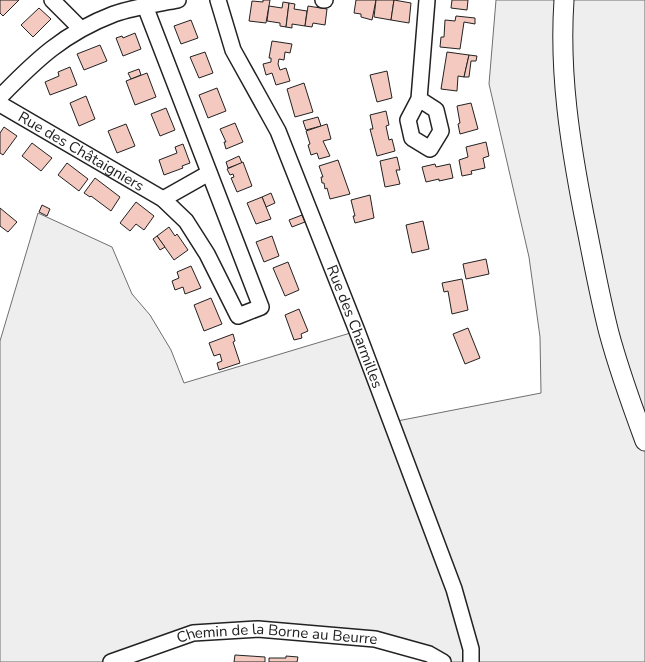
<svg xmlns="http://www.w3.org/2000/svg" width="645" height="662" font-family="'Nunito Sans',sans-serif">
<rect width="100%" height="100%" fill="#fff"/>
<polygon fill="#eee" stroke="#6f6f6f" points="496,0 645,0 645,662 443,662 375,639 193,633 111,662 0,662 0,341 38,213 112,247 132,294 150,315 171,350 184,383 357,331 392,422 541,393 540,337 529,257 489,84"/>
<g fill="#f3c9c0" stroke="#222">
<polygon points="0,0 19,0 3,16 0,13"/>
<polygon points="263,0 270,0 266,23 249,21 252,1 263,2"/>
<polygon points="356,0 376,0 372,20 361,17 361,14 354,13"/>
<polygon points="376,0 394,0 391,20 374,17"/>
<polygon points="394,0 411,3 409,23 391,20"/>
<polygon points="452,0 468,0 467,10 451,8"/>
<polygon points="283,2 289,3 286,27 280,26 280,23 267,21 269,6 282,8"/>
<polygon points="289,3 295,4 294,9 307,11 305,26 292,24 292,28 286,27"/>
<polygon points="308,6 327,9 325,25 313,23 312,27 305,26"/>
<polygon points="39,8 51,19 33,37 21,25"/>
<polygon points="456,16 475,18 475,24 464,22 460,49 440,47 441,37 444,37 445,20 455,21"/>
<polygon points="191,20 198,38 181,44 174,26"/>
<polygon points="135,33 141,49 123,56 116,38 122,36 123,38"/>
<polygon points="272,41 292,44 290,53 285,52 284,60 279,59 278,64 280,70 286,68 290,81 276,85 272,73 266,75 263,64 271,62 271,58 269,58"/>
<polygon points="100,45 107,61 84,70 77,54"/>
<polygon points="205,52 213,73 199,78 190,57"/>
<polygon points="447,52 469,55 464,77 458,76 457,91 441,89"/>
<polygon points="469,55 477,56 476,61 471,61 469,77 464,77"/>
<polygon points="70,67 77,85 50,95 45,82 59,76 58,72"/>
<polygon points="139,69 141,75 131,79 128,73"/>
<polygon points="387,71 392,98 377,102 370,75"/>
<polygon points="147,73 156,97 135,105 126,81"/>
<polygon points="304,83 313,112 295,117 287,89"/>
<polygon points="217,88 226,111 208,118 199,95"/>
<polygon points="86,96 95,119 79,126 70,103"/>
<polygon points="471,103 478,129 460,134 458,124 460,123 457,106"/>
<polygon points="166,108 175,130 160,136 151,114"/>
<polygon points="386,111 389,125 386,126 389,140 392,139 395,151 377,156 370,129 373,129 370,115"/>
<polygon points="318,117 321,126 306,130 303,121"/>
<polygon points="235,123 243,142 226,149 224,142 226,142 220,129"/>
<polygon points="126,124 135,146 117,153 108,131"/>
<polygon points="327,124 331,139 323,141 330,156 319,159 317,153 311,155 308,145 310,144 306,131"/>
<polygon points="4,127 17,136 3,155 0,153 0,133"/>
<polygon points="486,142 489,156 483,158 485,168 471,171 472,174 462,176 459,160 468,157 466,147"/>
<polygon points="32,143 52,158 41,171 22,156"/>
<polygon points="183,144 190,163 182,166 183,168 164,175 159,160 177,153 175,147"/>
<polygon points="239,156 242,163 228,168 226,162"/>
<polygon points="397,157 400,170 396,170 400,184 385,187 380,161"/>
<polygon points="338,160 350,194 330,199 327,188 325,189 324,183 322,183 321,177 323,177 319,166"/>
<polygon points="243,162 252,186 237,192 231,178 234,177 233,174 230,175 227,169"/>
<polygon points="67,163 88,179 79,191 58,175"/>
<polygon points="435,164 436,167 450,164 453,178 439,181 439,179 426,182 422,167"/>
<polygon points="95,178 120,197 111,211 91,196 90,197 84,193"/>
<polygon points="271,193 275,203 266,207 262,197"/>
<polygon points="370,195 374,218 355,223 353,216 355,216 351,200"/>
<polygon points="262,197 271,219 256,224 247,203"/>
<polygon points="136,202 154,216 144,230 136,224 130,231 120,223"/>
<polygon points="42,205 50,209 47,216 39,212"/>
<polygon points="0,208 17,222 8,232 0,226"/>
<polygon points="302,215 305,222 292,227 289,220"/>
<polygon points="423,221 429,249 412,253 406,225"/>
<polygon points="169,227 175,236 177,234 188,250 174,260 157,236"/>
<polygon points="157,236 165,247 160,250 153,239"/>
<polygon points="272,236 279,256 264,262 256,242"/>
<polygon points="486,259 489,274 466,279 463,264"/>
<polygon points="288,262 299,290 285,296 273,268"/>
<polygon points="191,266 201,288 185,294 183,287 175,290 172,281 179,278 177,272"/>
<polygon points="462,279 468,310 452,314 448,291 444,292 442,283"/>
<polygon points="211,298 222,324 204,331 194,305"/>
<polygon points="299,309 308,331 301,334 302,338 294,340 285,315"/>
<polygon points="468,328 480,358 465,364 453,334"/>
<polygon points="233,334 235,341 233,342 240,363 219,370 217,363 222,361 220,354 214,356 209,343"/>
<polygon points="235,655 265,657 265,662 234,662"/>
<polygon points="286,656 298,657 297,662 269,662 269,658 286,658"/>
</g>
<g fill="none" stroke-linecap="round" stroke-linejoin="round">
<g stroke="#222" stroke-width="18">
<g id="minor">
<polyline points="52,0 81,29"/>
<path id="s1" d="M218,0L233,50L278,131L357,331L454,589L471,649V662"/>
<polyline points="323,0 325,0"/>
<path d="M0,97C36,60 64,33 114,14C134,7 157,4 178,0"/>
<polyline points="419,99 436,110 441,131 430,149 412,138 408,120 419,99 427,0"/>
<path id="s2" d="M0,104L163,199L186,221L207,254L238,316L261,307L145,6"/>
<polyline points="163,199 209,173"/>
<path id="s3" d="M111,662L193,633L258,629L375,639L429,654L443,662"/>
</g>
</g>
<g stroke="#222" stroke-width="21">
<path id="major" d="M564,0C559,73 570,143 584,215C592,254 599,294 609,333C619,370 632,406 645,441"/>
</g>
<use href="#minor" stroke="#fff" stroke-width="15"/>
<use href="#major" stroke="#fff" stroke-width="19"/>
</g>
<g text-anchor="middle" stroke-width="4" stroke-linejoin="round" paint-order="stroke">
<g font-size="15" fill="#222" stroke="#fff">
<text dy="5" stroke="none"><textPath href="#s2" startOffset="94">Rue des Châtaigniers</textPath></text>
<text dy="5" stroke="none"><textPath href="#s1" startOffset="355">Rue des Charmilles</textPath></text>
<text dy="5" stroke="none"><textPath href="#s3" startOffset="171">Chemin de la Borne au Beurre</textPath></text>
</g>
</g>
</svg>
